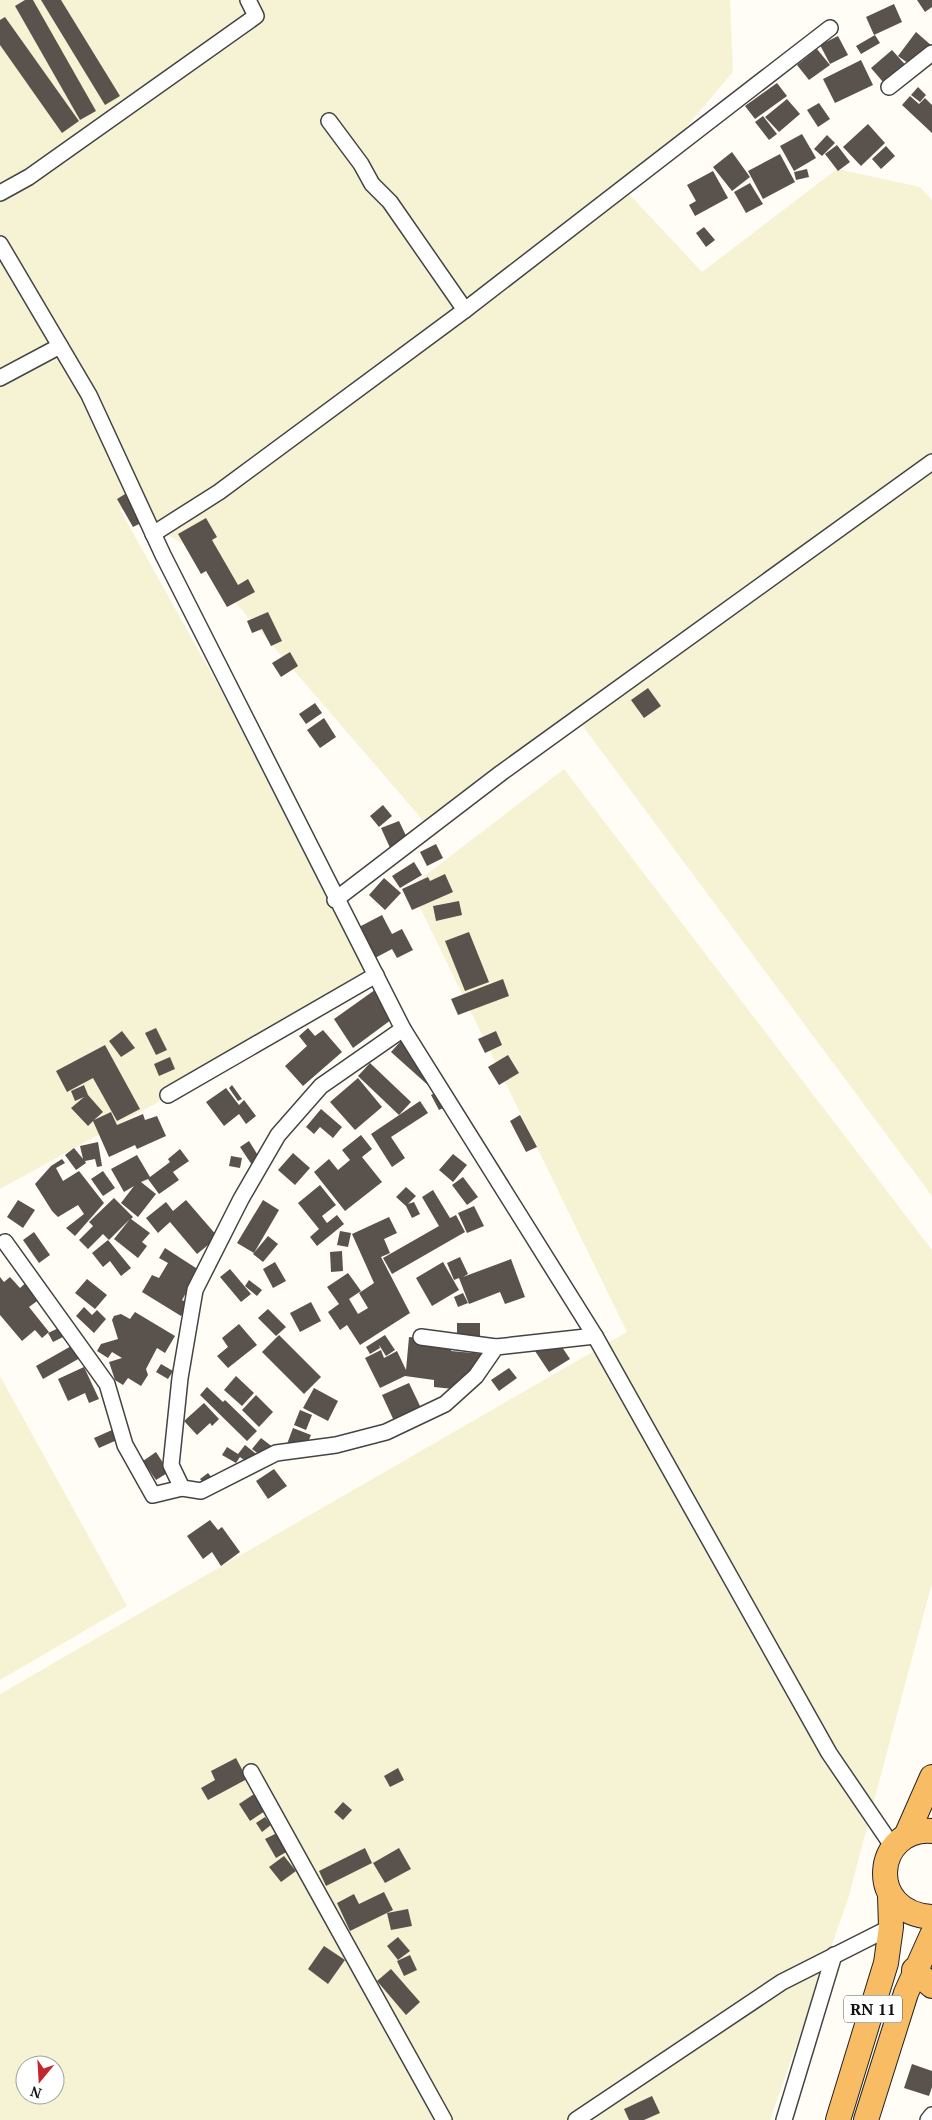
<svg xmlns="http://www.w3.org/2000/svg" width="932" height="2120" font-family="'PT Serif',serif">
<rect width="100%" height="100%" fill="#fffdf5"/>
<g fill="#f6f3d4" fill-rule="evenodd">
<polygon points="0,0 730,0 733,72 629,194 702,272 837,169 920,187 932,200 932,1196 576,717 432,831 186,545 119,508 382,979 0,1189"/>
<path d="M564,769L932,1250V1583L848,1899L770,2120H0V1694L627,1332L410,887ZM25,2065H55V2095H25Z"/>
<polygon points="0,1376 127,1606 0,1680"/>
</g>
<g fill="#5a524d">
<polygon points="25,0 33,0 96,111 80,120 15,6"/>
<polygon points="41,0 61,0 120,96 105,105"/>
<polygon points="917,0 932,0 932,7 925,12"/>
<polygon points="894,4 902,22 874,35 866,17"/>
<polygon points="5,17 79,121 62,133 0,45 0,20"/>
<polygon points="916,32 932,46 915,68 898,56"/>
<polygon points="875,35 880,43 861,54 856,46"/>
<polygon points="838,36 848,55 830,64 820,45"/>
<polygon points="817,49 830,65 809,80 797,65"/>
<polygon points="892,50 910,70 889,89 871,68"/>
<polygon points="861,60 873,85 835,103 823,79"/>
<polygon points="777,83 787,96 755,119 745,106"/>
<polygon points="918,87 926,95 920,102 911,95"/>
<polygon points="910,96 919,104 925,98 932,105 932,133 902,105"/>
<polygon points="787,99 800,114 779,132 765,117"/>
<polygon points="819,103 830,119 818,127 807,110"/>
<polygon points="763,116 777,134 769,140 755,122"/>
<polygon points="868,124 885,143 861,166 843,147"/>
<polygon points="802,134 816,158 794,171 780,146"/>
<polygon points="827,135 835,143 822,156 814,149"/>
<polygon points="837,145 850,162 838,171 825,154"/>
<polygon points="886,146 895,156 881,169 872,159"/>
<polygon points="732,152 750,177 732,191 713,167"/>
<polygon points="780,154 795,182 763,199 748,171"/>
<polygon points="807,169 809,177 796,180 794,172"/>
<polygon points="713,171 728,198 695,216 689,205 696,201 687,185"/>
<polygon points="750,183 763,204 746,213 734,192"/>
<polygon points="704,227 715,240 706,247 696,233"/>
<polygon points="130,491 147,520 133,527 117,499"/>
<polygon points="206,518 217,537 212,540 238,585 248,579 255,592 227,607 206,571 201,574 178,534"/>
<polygon points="268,612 282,641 271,646 262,629 252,633 247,621"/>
<polygon points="290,652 298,666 281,677 272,663"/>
<polygon points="648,688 661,706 644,718 631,700"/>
<polygon points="315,703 322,713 306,724 299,714"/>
<polygon points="324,718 336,737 320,748 307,730"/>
<polygon points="383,805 392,816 379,827 370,816"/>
<polygon points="399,821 409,842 391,850 381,828"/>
<polygon points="436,844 443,858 427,866 420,852"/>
<polygon points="414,862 422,875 400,888 392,876"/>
<polygon points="445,874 453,892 412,910 402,889 428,877 430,881"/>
<polygon points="384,878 401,893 385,910 369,895"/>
<polygon points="459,901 462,915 436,921 433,906"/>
<polygon points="382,915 392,934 402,929 413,950 397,958 392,949 375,958 359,927"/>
<polygon points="469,932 489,982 465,991 445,941"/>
<polygon points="503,979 509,996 458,1015 451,999"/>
<polygon points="379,987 399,1014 353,1048 334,1019"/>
<polygon points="156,1028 167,1050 156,1055 145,1033"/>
<polygon points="308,1028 315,1036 323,1030 342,1052 303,1086 285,1066 307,1046 299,1036"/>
<polygon points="122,1031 135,1048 121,1057 109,1041"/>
<polygon points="496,1031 502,1045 485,1053 478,1039"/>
<polygon points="401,1041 439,1076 429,1086 391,1052"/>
<polygon points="105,1045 140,1109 117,1121 93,1078 67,1092 56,1071"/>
<polygon points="508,1055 519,1073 499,1085 488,1067"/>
<polygon points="170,1057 175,1069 159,1076 154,1064"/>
<polygon points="370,1063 411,1102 399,1115 358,1076"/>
<polygon points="358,1078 382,1107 355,1130 330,1102"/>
<polygon points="84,1085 88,1095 103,1112 94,1120 111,1112 117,1125 143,1114 145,1120 157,1116 166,1136 137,1149 135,1145 109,1157 93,1121 88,1126 71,1108 84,1097 75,1101 71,1091"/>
<polygon points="232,1085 242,1099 238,1101 229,1088"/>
<polygon points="226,1088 239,1105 244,1100 256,1116 246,1124 239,1114 224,1126 206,1102"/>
<polygon points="442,1089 451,1104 439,1110 431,1095"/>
<polygon points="420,1101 428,1113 391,1137 405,1158 392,1167 371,1134"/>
<polygon points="321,1109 342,1127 333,1138 320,1127 314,1134 306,1127"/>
<polygon points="520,1115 537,1147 526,1152 510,1121"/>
<polygon points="361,1135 372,1149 362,1157 382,1182 345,1211 314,1172 329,1159 338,1170 350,1160 342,1150"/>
<polygon points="249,1141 262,1162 254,1168 240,1147"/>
<polygon points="98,1142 102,1166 97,1167 95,1159 85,1161 86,1163 76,1170 65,1155 74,1148 83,1159 80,1146"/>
<polygon points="180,1149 189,1161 173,1172 179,1180 159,1194 148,1179 141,1182 156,1194 138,1217 121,1203 134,1186 124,1192 111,1169 137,1155 150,1177 170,1162 168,1159"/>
<polygon points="293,1153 310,1168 295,1185 278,1170"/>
<polygon points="453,1154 467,1165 453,1182 439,1170"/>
<polygon points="231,1156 242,1158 240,1168 229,1166"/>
<polygon points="62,1159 65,1163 56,1168 63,1181 79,1171 104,1203 75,1236 66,1228 84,1214 78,1205 58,1217 52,1211 35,1184 51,1166"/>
<polygon points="103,1171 115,1188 103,1196 91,1179"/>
<polygon points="463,1177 478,1197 467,1205 452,1185"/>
<polygon points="320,1185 336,1205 322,1216 327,1223 337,1215 344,1224 317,1246 310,1237 319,1229 298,1203"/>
<polygon points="406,1187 416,1196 408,1204 414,1202 420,1214 412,1218 406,1206 396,1197"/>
<polygon points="433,1190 450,1218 456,1215 465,1232 392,1274 383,1258 439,1226 422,1197"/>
<polygon points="114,1198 133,1217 131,1219 150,1233 142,1242 147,1246 138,1258 114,1239 130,1219 109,1240 103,1234 88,1249 79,1240 93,1226 89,1222"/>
<polygon points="18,1200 35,1210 23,1228 7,1217"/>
<polygon points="186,1200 218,1237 197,1254 170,1222 158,1233 146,1218 166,1202 173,1211"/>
<polygon points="263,1200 279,1210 254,1253 237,1243"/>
<polygon points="474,1206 484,1226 467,1233 458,1213"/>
<polygon points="389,1217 397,1233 384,1239 390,1253 381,1257 410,1313 360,1345 347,1325 340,1330 328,1312 339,1304 327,1287 348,1273 361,1291 349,1299 358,1314 368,1308 359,1293 374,1283 352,1234"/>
<polygon points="340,1231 351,1233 348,1247 337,1245"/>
<polygon points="34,1232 50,1255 39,1263 23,1240"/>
<polygon points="268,1236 278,1244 263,1262 253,1254"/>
<polygon points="108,1240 131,1268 121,1276 110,1261 103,1267 92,1253"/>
<polygon points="165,1248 199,1270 182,1300 189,1304 181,1316 142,1292 152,1275 159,1278 168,1263 159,1258"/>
<polygon points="342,1251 343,1271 331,1272 330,1252"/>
<polygon points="460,1257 468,1274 463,1277 511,1259 525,1297 505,1304 500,1292 469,1304 459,1278 454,1280 447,1263"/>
<polygon points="275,1262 286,1281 273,1288 263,1269"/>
<polygon points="443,1262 459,1290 432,1306 416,1278"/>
<polygon points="230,1269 251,1294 241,1302 220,1277"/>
<polygon points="0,1277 4,1282 10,1277 20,1288 30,1279 44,1296 29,1307 49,1332 42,1338 35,1330 22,1341 0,1315"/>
<polygon points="87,1279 107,1295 95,1309 75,1293"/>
<polygon points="249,1280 262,1290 257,1296 245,1286"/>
<polygon points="463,1293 468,1303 458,1307 454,1297"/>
<polygon points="311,1302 321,1321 300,1332 290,1313"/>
<polygon points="84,1307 92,1315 97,1310 106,1319 94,1333 76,1316"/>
<polygon points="268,1309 286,1327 276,1336 258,1318"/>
<polygon points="135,1312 175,1336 165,1353 157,1348 146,1369 148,1375 141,1386 128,1378 123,1385 115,1380 109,1362 122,1358 112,1352 108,1358 97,1351 101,1344 118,1339 112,1320 114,1316 121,1314 130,1319"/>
<polygon points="457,1323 480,1323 480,1337 457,1338"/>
<polygon points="239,1324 257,1345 228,1368 217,1356 228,1347 222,1338"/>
<polygon points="63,1326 67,1335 53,1342 48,1333"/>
<polygon points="279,1335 321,1377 304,1394 262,1352"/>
<polygon points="385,1335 395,1350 386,1356 379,1345 380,1348 370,1354 366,1347"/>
<polygon points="409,1337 452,1341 451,1351 485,1354 483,1378 464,1376 463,1390 434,1387 434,1380 405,1376 380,1388 365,1358 381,1350 384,1358 397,1351 406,1370"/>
<polygon points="556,1338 570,1359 549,1372 535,1351"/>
<polygon points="73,1345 80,1358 43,1379 36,1366"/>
<polygon points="161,1364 173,1371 168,1379 156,1372"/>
<polygon points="84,1367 99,1399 89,1403 85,1393 68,1401 58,1379"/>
<polygon points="509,1368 517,1378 499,1391 491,1380"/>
<polygon points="236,1376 254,1393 242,1406 224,1390"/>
<polygon points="409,1383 422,1410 395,1423 382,1395"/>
<polygon points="207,1387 223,1402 225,1400 257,1431 247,1441 200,1395"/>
<polygon points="314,1388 338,1401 328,1421 303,1408"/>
<polygon points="256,1395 273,1412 259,1427 242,1410"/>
<polygon points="204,1403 219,1419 212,1426 210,1423 197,1435 184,1421"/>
<polygon points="300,1410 312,1415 306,1430 294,1425"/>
<polygon points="293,1428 311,1435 305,1450 287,1444"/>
<polygon points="112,1430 117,1440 99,1448 94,1438"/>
<polygon points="261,1438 274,1448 265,1459 252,1449"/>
<polygon points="245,1445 259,1456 252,1466 240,1457 236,1463 222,1455 227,1447 238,1454"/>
<polygon points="156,1452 169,1472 156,1480 143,1461"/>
<polygon points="274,1469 287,1486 268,1499 256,1481"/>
<polygon points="208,1473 220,1487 212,1494 200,1479"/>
<polygon points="210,1520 218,1530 222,1527 240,1552 221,1566 212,1552 203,1559 187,1536"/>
<polygon points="236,1758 247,1779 208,1800 201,1788 215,1780 211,1771"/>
<polygon points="398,1768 404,1780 390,1787 384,1776"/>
<polygon points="257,1792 268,1809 250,1821 239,1804"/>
<polygon points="343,1802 352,1810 343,1820 334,1812"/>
<polygon points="265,1817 271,1825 262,1832 256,1823"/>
<polygon points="277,1833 288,1851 276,1858 265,1839"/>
<polygon points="365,1848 372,1863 326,1886 319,1871"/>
<polygon points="399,1848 411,1869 385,1883 373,1863"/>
<polygon points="284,1856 296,1871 281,1882 269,1867"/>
<polygon points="384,1892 393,1910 350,1931 337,1903 354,1894 359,1904"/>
<polygon points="408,1909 412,1926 391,1930 387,1913"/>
<polygon points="398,1937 410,1951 398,1960 387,1946"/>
<polygon points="324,1946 345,1960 328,1984 308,1969"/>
<polygon points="410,1955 417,1970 404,1976 397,1961"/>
<polygon points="391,1969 420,2002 406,2015 377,1981"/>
<polygon points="912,2064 932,2071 932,2087 929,2096 904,2088"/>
<polygon points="652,2096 660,2113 644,2120 629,2120 624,2109"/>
</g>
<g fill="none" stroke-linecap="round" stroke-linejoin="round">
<g stroke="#444" stroke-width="18">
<g id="minor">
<polyline points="889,87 932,53"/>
<polyline points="329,121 361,164 372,184 390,202 465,310"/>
<polyline points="0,193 29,177 256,16 248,0"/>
<polyline points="0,244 89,395 163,555 403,1029 595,1336 829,1753 893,1847"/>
<polyline points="0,378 60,346"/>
<polyline points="153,534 219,492 465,310 830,28"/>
<polyline points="335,900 501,773 932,462"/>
<polyline points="403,1029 321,1086 278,1135 241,1199 195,1290 180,1378 171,1465 182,1488 201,1491 276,1453 336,1445 386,1432 445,1404 476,1376 496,1347 595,1336"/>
<polyline points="168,1095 376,975"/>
<polyline points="5,1242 107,1384 125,1445 153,1495 182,1488"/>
<polyline points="421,1337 496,1347"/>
<polyline points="251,1772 444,2120"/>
<polyline points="576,2120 782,1982 891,1927"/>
<polyline points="784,2120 834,1955"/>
<polyline points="928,2120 932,2115"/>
</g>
</g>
<g stroke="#222" stroke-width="26">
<g id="trunk">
<path d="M932,1831C874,1827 865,1913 932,1917"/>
<polyline points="906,1836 932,1777"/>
<polyline points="914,1970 932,1986"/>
<polyline points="838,2120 886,1963 891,1927 890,1896"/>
<polyline points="866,2120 906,1993 932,1935"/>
</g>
</g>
<use href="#minor" stroke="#fff" stroke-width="15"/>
<use href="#trunk" stroke="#f7bc64" stroke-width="24"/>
</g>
<g text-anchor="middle" stroke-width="5" stroke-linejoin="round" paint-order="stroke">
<rect fill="#fff" stroke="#585858" stroke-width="1" x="844" y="1995.5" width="58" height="27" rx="4"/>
<g font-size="16" font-weight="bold" fill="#111">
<text x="873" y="2015">RN 11</text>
</g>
</g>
<g transform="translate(40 2080) rotate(198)"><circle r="24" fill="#ffffff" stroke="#a0a0a0"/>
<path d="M0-4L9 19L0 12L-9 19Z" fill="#c4262e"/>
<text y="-8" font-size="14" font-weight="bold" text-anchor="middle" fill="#111111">N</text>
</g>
</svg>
